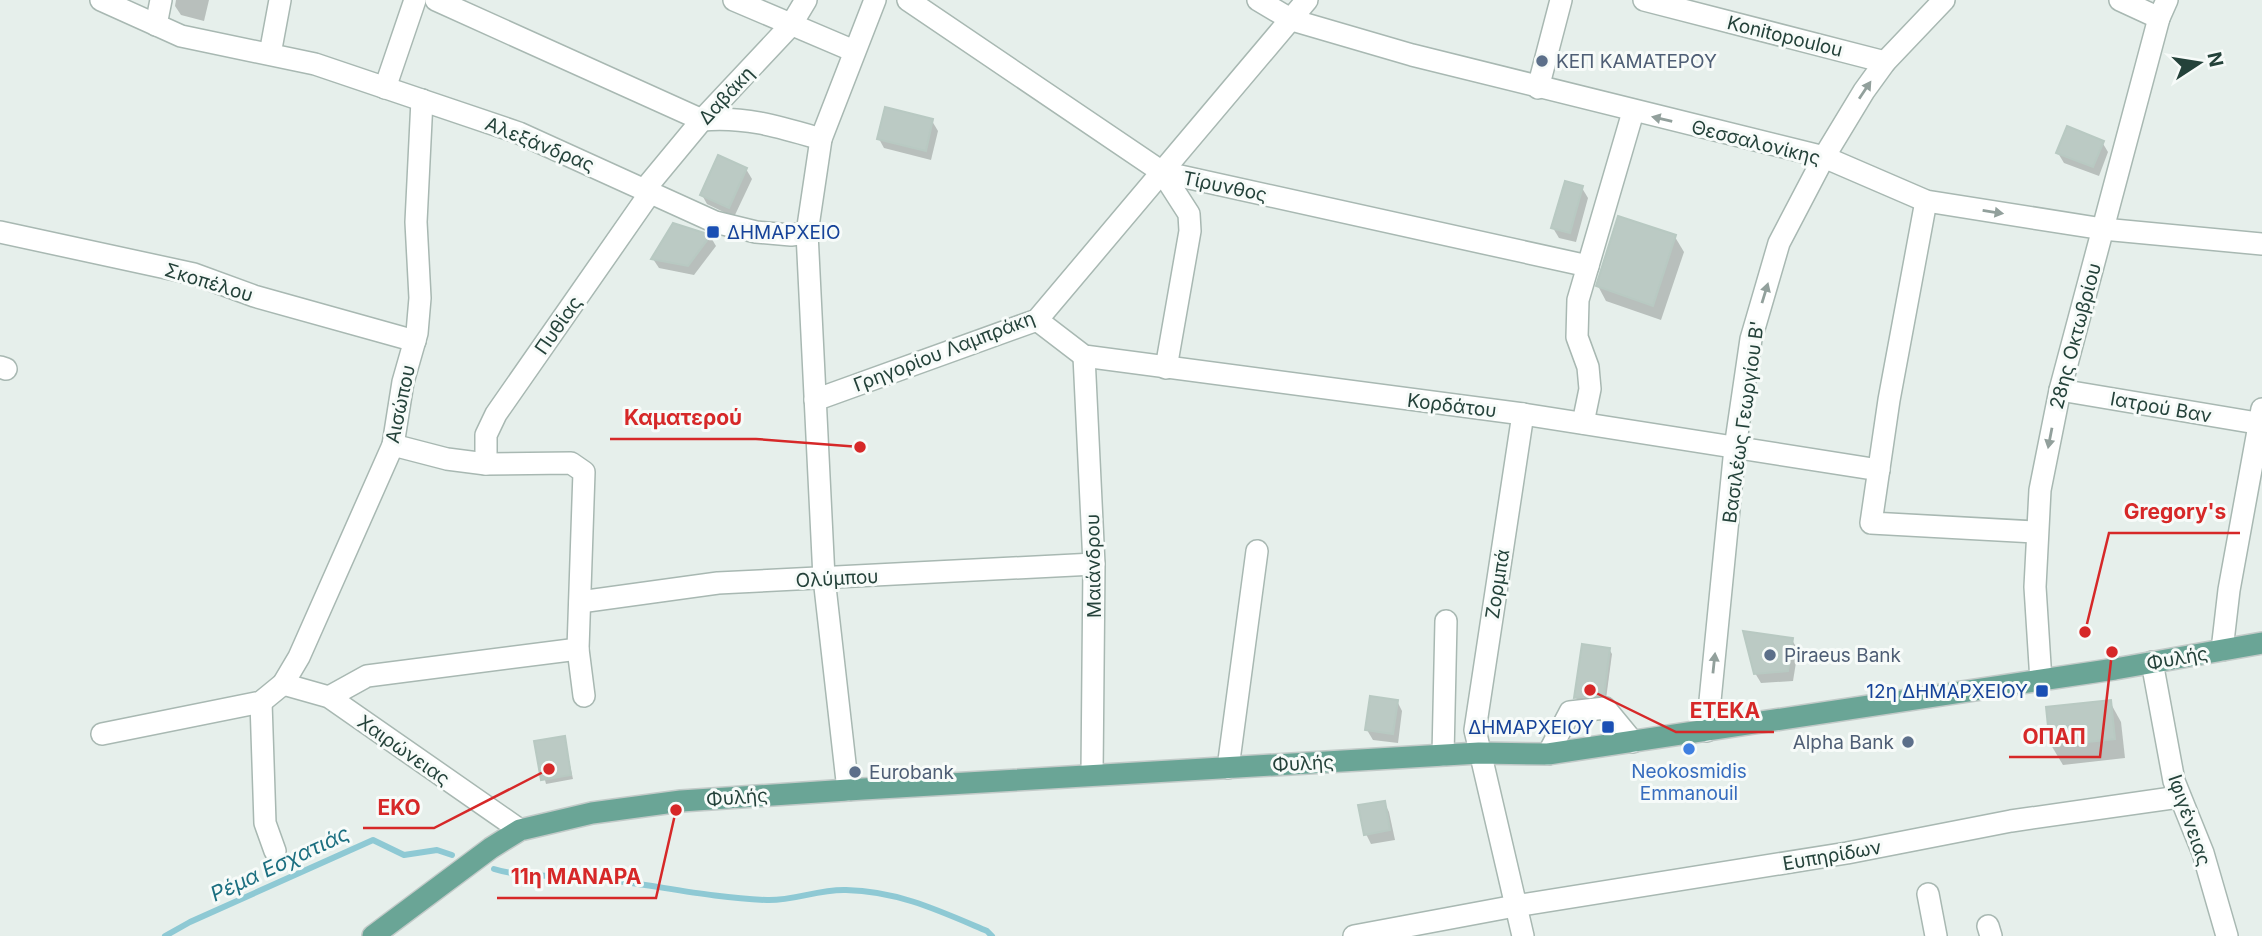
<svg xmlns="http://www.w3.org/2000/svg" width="2262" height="936" font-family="Inter,sans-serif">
<rect width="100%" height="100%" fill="#e6efeb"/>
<g fill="#0003">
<polygon points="176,0 209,0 204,21 181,15 175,6"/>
<polygon points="932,121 938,131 931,160 884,148 879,139"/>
<polygon points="2102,142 2108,152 2099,176 2064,163 2058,153"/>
<polygon points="746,169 752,179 734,217 707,204 702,195"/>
<polygon points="1582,188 1588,198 1576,242 1559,238 1553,228"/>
<polygon points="674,225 710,236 716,246 694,275 659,268 653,259"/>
<polygon points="1675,237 1684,252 1661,320 1606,301 1598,286"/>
<polygon points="1792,640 1798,650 1793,681 1761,683 1755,673"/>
<polygon points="1583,646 1609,649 1612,654 1606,699 1579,702 1576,698"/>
<polygon points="1397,701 1402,711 1398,743 1373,740 1367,730"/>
<polygon points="2110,702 2121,722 2125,758 2063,765 2051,745"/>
<polygon points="564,738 573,779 546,784 536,743"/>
<polygon points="1384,802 1389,812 1395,840 1371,844 1366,834"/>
</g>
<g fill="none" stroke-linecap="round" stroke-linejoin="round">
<g stroke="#8ec9d4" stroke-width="6">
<path d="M494,869C526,879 560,874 593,878C652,884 708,898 767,900C793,901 819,889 846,890C898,891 940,911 987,931L992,936"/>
<polyline points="165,936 190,922 373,840 404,855 437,850 452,855"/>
</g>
</g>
<g fill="#bbcac4" stroke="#b8c9c2" stroke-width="2">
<polygon points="885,107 933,119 926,151 877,139"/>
<polygon points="2067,126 2104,141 2093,167 2056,153"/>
<polygon points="718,155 747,168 729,208 700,195"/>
<polygon points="1565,181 1583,186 1570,233 1551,228"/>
<polygon points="1618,216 1676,235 1653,306 1596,286"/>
<polygon points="673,223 711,235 688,266 651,259"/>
<polygon points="1743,631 1793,638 1788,671 1754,674"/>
<polygon points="1582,644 1610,648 1604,695 1574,698"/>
<polygon points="1370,696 1398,700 1393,734 1365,730"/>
<polygon points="2111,700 2115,739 2050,746 2046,707"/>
<polygon points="565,736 571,775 541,780 534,741"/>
<polygon points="1385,801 1390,830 1364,835 1358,805"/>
</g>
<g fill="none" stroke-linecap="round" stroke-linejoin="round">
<g stroke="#a8b8b2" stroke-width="24">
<g id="minor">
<polyline points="101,0 181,36 315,64 519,133 715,222 756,232 791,235 807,233"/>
<path d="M436,0L702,120C745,116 780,127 821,139"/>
<polyline points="734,0 854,51"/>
<polyline points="908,0 1162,172 1588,266"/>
<polyline points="1258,0 1292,20 1412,55 1824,157 1926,201 2103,229 2262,244"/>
<polyline points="1644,0 1885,62"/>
<polyline points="2120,0 2159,18"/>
<polyline points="156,25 161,0"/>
<polyline points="270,54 280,0"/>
<polyline points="385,88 415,0"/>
<polyline points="1538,88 1561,0"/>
<polyline points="1162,172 1189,214 1190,231 1166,368"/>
<polyline points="644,190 702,120 791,25 806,0"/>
<polyline points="1926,201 1889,400 1871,523 2036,532"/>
<polyline points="0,232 194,274 254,296 415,341"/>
<polyline points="1037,320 1084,356 1523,414 1879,470"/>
<polyline points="1084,356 1094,564 1092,775"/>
<polyline points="0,367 6,369"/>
<polyline points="2060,390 2262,424"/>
<polyline points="815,400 1037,320 1307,0"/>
<polyline points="1523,414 1475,730 1523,936"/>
<polyline points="1583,423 1590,389 1588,367 1577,337 1578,300 1633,112"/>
<polyline points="393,445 447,459 486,464 571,463 584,472 578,649 584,696"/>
<polyline points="486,464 486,435 496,414 650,193"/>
<polyline points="580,602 718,583 1094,564"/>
<polyline points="2222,650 2229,590 2262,409"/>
<polyline points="2152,662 2174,781 2203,853 2227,936"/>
<polyline points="2041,681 2035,587 2040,490 2060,390 2159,18 2167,0"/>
<polyline points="283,684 329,697 520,830"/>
<polyline points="329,697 367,676 578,649"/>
<polyline points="261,702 265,823 275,851"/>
<polyline points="1707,731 1735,448 1751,339 1779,243 1824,157 1864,91 1885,62 1944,0"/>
<polyline points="102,734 261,702 283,684 299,657 393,445 403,382 417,333 420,298 416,222 422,100"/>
<polyline points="1548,754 1570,712 1605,708 1633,742"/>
<polyline points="1443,755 1446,621"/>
<polyline points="1228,768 1257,551"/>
<polyline points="848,790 824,578 807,233 821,139 875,0"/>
<polyline points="1928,894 1936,936"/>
<polyline points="1988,926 1991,936"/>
<polyline points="1354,936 1515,906 1847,853 2011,821 2179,797"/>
</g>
</g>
<g stroke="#c2cac8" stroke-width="24">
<polyline id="major" points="373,936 491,848 520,830 592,813 681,801 863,789 1479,753 1548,754 2115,669 2262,643"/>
</g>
<use href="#minor" stroke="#fff" stroke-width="21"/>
<use href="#major" stroke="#6aa596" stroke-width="21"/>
</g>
<defs><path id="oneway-solid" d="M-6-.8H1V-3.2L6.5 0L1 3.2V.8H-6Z" transform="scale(1.75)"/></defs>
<g fill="#92a09c">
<use href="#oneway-solid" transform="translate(1865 90) rotate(-56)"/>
<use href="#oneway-solid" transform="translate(1662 119) rotate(-167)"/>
<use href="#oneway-solid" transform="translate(1993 212) rotate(9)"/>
<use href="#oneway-solid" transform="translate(1765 293) rotate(-73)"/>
<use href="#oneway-solid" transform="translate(2050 438) rotate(101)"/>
<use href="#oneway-solid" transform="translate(1714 663) rotate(-84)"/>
</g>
<g fill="#5c6f8a" stroke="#f7fbf9" stroke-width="2.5">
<circle cx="1542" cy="61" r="7"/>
<circle cx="1770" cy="655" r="7"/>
<circle cx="1908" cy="742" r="7"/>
<circle cx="855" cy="772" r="7"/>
</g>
<g fill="#1a4fb4" stroke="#f7fbf9" stroke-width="2.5">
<rect x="706" y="225" width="14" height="14" rx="3.5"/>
<rect x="2035" y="684" width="14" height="14" rx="3.5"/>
<rect x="1601" y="720" width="14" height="14" rx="3.5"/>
</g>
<circle fill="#3f7fe0" stroke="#f7fbf9" stroke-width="2.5" cx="1689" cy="749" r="7"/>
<g text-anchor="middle" stroke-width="6" stroke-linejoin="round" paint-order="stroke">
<g font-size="19" fill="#24423a" stroke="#f7fbf9">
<text transform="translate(1785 36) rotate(14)" y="7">Konitopoulou</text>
<text transform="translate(726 95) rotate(-47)" y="7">Δαβάκη</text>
<text transform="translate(1756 142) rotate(14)" y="7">Θεσσαλονίκης</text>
<text transform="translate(540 144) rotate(22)" y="7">Αλεξάνδρας</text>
<text transform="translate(1225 186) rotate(12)" y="7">Τίρυνθος</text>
<text transform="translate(209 282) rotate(17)" y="7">Σκοπέλου</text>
<text transform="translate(558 325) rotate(-55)" y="7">Πυθίας</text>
<text transform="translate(2075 336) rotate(-75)" y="7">28ης Οκτωβρίου</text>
<text transform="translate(944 351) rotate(-21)" y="7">Γρηγορίου Λαμπράκη</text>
<text transform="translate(400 404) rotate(-78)" y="7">Αισώπου</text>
<text transform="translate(1452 405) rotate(7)" y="7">Κορδάτου</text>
<text transform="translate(2161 407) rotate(10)" y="7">Ιατρού Βαν</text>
<text transform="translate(1743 422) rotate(-82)" y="7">Βασιλέως Γεωργίου Β'</text>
<text transform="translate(1093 566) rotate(-91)" y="7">Μαιάνδρου</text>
<text transform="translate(837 578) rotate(-3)" y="7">Ολύμπου</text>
<text transform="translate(1497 584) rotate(-81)" y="7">Ζορμπά</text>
<text transform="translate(2177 658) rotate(-10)" y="7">Φυλής</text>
<text transform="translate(404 750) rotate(35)" y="7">Χαιρώνειας</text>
<text transform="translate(1303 763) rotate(-3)" y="7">Φυλής</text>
<text transform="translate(737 797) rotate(-4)" y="7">Φυλής</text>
<text transform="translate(2190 820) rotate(71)" y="7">Ιφιγένειας</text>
<text transform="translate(1832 855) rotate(-10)" y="7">Ευπηρίδων</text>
</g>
<g font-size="19" fill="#4e5e75" stroke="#f7fbf9" text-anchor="start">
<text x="1556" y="68">ΚΕΠ ΚΑΜΑΤΕΡΟΥ</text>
<text x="1784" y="662">Piraeus Bank</text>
<text x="1894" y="749" text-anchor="end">Alpha Bank</text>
<text x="869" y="779">Eurobank</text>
</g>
<g font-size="19" fill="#164399" stroke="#f7fbf9" text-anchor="end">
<text x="727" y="239" text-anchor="start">ΔΗΜΑΡΧΕΙΟ</text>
<text x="2028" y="698">12η ΔΗΜΑΡΧΕΙΟΥ</text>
<text x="1594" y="734">ΔΗΜΑΡΧΕΙΟΥ</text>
</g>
<g font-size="19" fill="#366cbe" stroke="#f7fbf9">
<text x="1689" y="778">Neokosmidis<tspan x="1689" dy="22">Emmanouil</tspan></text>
</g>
<g font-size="21" font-style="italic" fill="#1c6f80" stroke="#f7fbf9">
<text transform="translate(280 864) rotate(-25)" y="7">Ρέμα Εσχατιάς</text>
</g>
</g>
<path fill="none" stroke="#d62828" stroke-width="2.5" d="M860 447L756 439H610M2085 632L2109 533H2240M1590 690L1676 732H1774M2112 652L2100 757H2009M549 769L434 828H363M676 810L656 898H497"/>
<g fill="#d62828" stroke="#f7fbf9" stroke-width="2.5">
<circle cx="860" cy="447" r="7"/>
<circle cx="2085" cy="632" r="7"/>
<circle cx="1590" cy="690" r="7"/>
<circle cx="2112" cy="652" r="7"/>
<circle cx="549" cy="769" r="7"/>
<circle cx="676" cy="810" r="7"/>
</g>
<g font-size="21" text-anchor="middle" font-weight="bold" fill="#d62828" stroke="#f7fbf9" stroke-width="6" stroke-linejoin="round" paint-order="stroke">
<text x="683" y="425">Καματερού</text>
<text x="2175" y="519">Gregory's</text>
<text x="1725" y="718">ΕΤΕΚΑ</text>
<text x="2054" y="744">ΟΠΑΠ</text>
<text x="399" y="815">EKO</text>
<text x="576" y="884">11η ΜΑΝΑΡΑ</text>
</g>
<g transform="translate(2199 63) rotate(78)" stroke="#f7fbf9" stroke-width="5" paint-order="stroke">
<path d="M0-5L12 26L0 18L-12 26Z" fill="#24423a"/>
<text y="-10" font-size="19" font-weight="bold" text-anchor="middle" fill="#24423a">N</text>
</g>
</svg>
